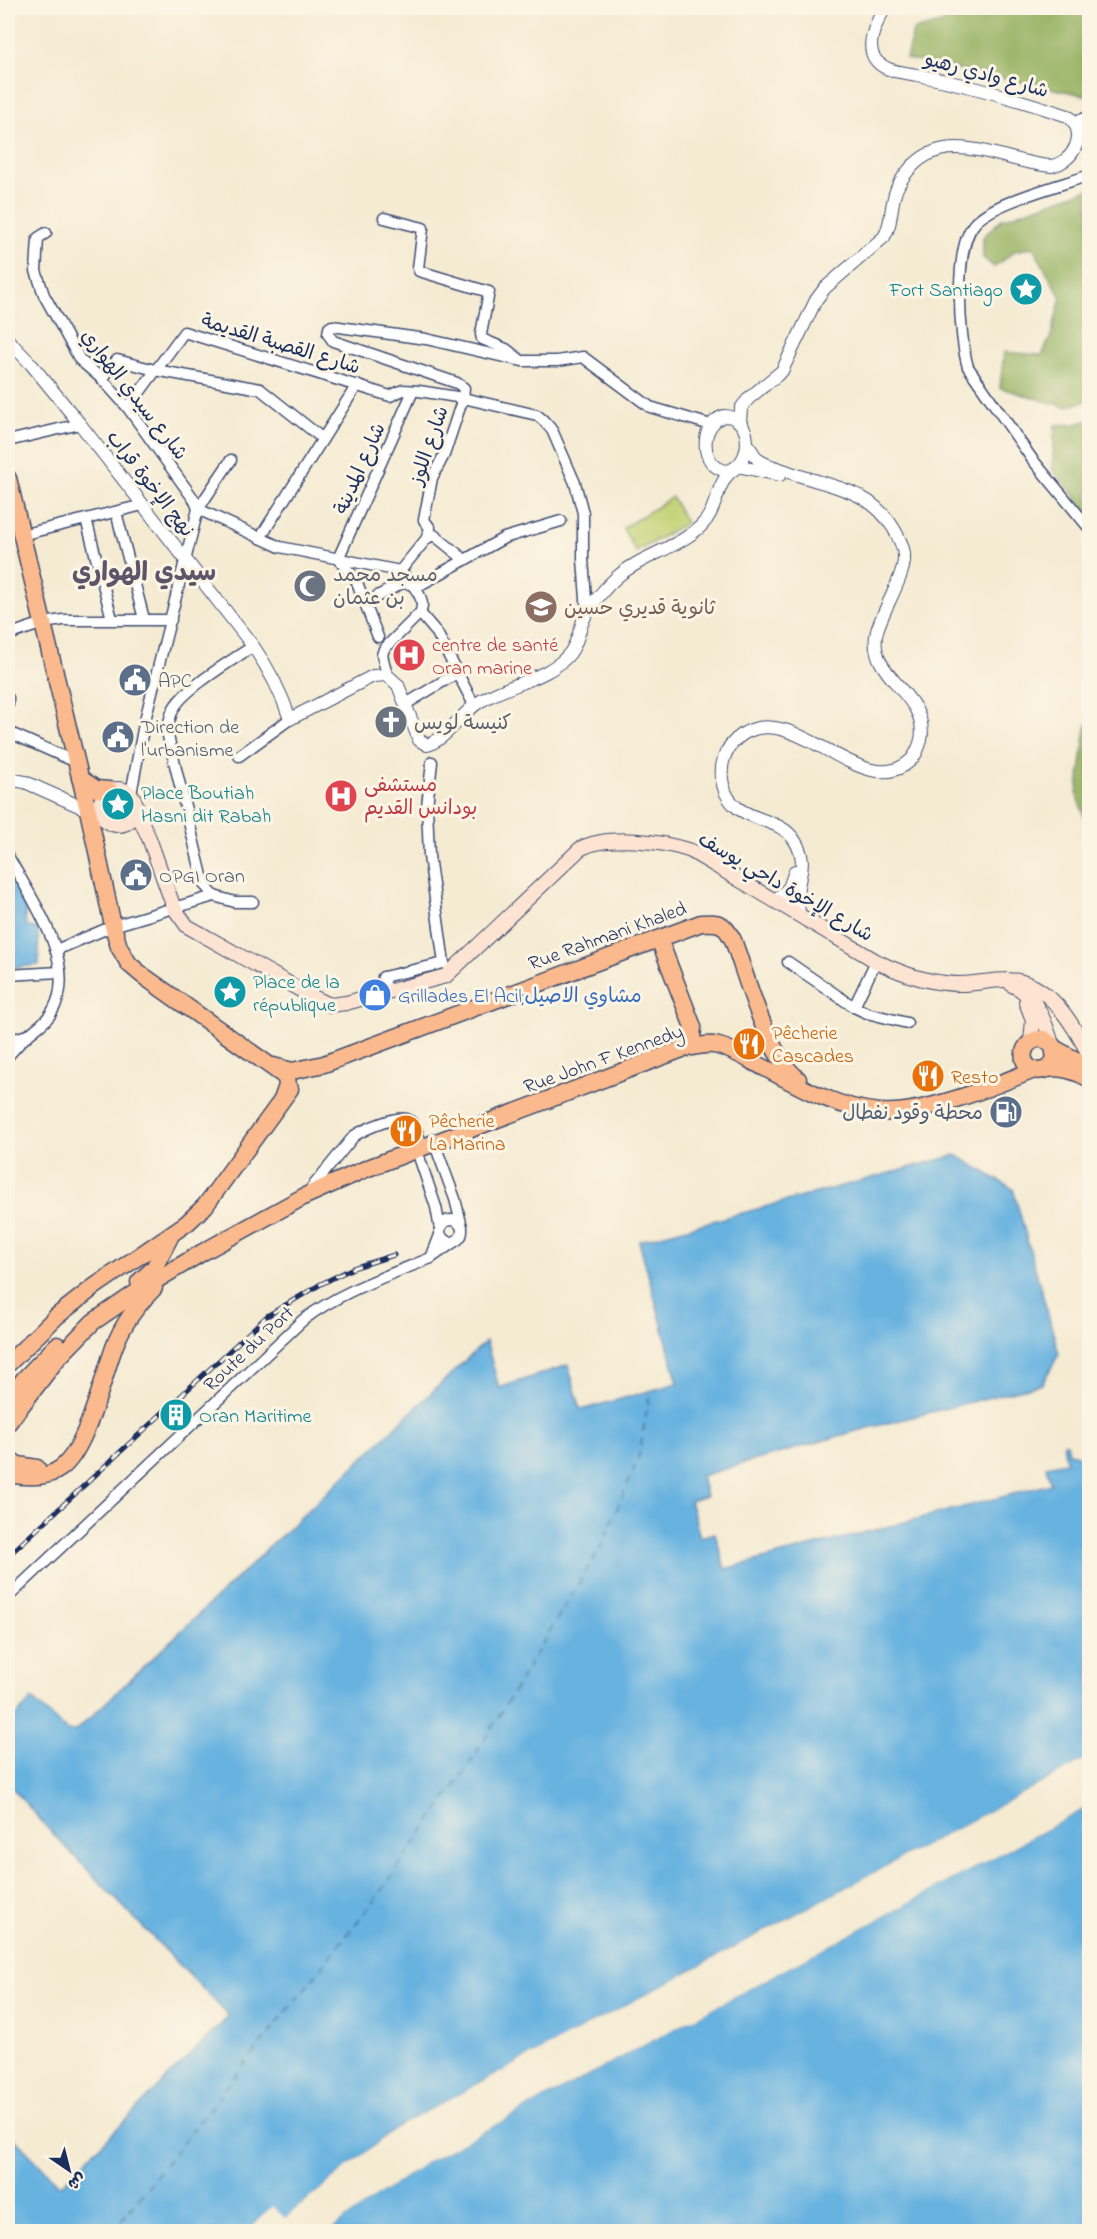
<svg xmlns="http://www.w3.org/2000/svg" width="1097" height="2239" font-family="'Indie Flower','Playpen Sans Arabic',sans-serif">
<rect width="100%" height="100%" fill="#fcf5e5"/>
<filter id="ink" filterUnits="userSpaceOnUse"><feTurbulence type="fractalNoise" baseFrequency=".0167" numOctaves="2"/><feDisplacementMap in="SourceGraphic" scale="12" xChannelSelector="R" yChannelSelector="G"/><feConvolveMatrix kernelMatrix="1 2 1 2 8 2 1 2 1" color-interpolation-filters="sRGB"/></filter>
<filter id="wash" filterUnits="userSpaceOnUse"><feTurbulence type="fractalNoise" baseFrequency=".008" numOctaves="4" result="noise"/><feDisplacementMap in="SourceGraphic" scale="24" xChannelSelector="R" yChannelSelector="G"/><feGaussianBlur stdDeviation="1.35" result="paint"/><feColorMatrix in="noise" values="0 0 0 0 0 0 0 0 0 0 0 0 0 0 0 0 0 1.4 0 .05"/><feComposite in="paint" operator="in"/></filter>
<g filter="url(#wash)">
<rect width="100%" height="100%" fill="#f5ebd3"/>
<polygon fill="#c1d173" stroke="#6e8068" stroke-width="1.5" points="672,497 686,523 636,552 623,528"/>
<g fill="#98b365" stroke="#5a7162" stroke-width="1.5">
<polygon points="1000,8 1083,8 1089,16 1089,96 906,59 913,30"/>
<polygon points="1089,189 1089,400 1066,407 1000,388 1004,352 1042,355 1051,336 1061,298 1033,247 1015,251 994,267 983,258 983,237 1002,219"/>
<polygon points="1089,420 1090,420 1089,514 1052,469 1055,425 1075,424"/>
<polygon points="1089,721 1089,833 1077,794 1086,728"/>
</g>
<g fill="#67b2e0" stroke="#41709f" stroke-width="1.5">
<polygon points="8,863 27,901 25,917 27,927 38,928 39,965 8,968"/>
<polygon points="956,1155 1013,1189 1059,1354 1042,1384 853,1432 701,1476 706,1496 690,1501 700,1537 715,1533 725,1569 1051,1484 1046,1466 1066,1462 1063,1443 1067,1443 1069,1452 1089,1460 1089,1758 396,2128 284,2219 272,2207 253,2225 259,2231 8,2231 8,2132 60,2186 229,2016 50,1831 8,1783 8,1724 32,1699 67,1731 76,1731 486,1341 499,1388 568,1365 581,1410 678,1383 639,1241"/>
<polygon points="1089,1806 1089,2231 331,2232 341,2222 426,2162"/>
</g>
<g fill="#f5ebd3">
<polygon points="1089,1758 1090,1761 398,2130 286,2221 283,2221 272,2211 257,2225 262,2232 259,2231 253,2225 272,2206 285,2218 396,2128"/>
<polygon points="1090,1803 1089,1806 426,2162 341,2222 331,2231 328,2232 339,2219 424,2159"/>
</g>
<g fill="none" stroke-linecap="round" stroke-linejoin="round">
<polyline stroke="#325685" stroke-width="1.5" stroke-dasharray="8 6" stroke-linecap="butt" points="112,2232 381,1892 468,1767 603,1543 639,1456 650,1391"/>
</g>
</g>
<g filter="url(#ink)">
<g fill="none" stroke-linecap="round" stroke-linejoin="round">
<g stroke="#3c4b70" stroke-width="13">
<g id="minor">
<polyline points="1074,121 1090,117"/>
<path d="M1090,175C1062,185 993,202 975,223C953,247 959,338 968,367L1032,459L1090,529"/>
<polyline points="384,218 423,228 418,268 419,271 489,292 481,334 482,339 506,349 519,359"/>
<path d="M46,233L38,238L36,271L44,295L80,360L102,379L128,408L195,501L198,509L280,547L400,571C410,582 428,598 420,613L384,649L382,655L387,675"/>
<polyline points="102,379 117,360 155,370 260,389 323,439"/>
<polyline points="128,408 184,332 390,396 403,390 419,391 463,398 537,415 543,420 552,430 575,483 583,513 583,559 587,612"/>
<polyline points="8,441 80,424"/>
<polyline points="116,512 144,619"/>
<polyline points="86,519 112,619"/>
<polyline points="21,535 143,505"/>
<polyline points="260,538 357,385"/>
<polyline points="427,538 430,528 424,520 432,478 444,455 463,398 464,388 457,383 333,341 328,334 329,328 332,326 426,339 522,361 557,361 583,357 650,407 711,425"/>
<polyline points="400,571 427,538 434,535 465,560"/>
<polyline points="365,603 402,583 420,585 504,538 561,521"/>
<polyline points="420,613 437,633 474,705"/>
<polyline points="8,635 43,623 63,620 171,620"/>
<polyline points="378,637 356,580 338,559 413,391"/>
<polyline points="8,698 8,705"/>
<polyline points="406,704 457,673"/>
<polyline points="8,732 76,762"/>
<polyline points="239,756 290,719"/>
<polyline points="131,794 144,724 198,509 231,460"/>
<path d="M8,856C29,895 80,965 53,1010C47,1022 37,1027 27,1036C20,1042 14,1049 8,1056"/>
<path d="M253,902H235L214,896L204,884L168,736C168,727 169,717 174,708C185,688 233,660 253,646"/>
<polyline points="56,950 113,926 214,896"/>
<polyline points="788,962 854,1007 867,1013 907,1023"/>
<polyline points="8,975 60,972"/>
<polyline points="387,993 383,977 444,963 429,856 427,806 432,762"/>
<polyline points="854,1007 876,961"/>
<polyline points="8,1041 24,1036"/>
<polyline points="434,1142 455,1199 462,1227"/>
<polyline points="416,1148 436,1207 440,1229"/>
<path d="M309,1191L354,1136C363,1130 400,1113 409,1120C416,1125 419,1138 422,1146"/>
<circle cx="451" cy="1231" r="11"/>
<polyline points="440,1235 431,1258 454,1242"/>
<path d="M8,1597L303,1320C341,1291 387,1276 431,1258"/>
</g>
</g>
<g stroke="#3c4b70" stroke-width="14">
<g id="tertiary">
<path d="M8,340L31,364L80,424L253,646C269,669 281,692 290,719L373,676L387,675L398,685L419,740L427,745C444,741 463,712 479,702C506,685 551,678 570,653C580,640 579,624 588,611C594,601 608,585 617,577C642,555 679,548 702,525C719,508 715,480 736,468"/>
<path d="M724,416C754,416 754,465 727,471C699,467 699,424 724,416Z"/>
<path d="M740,423L741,408L749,398L782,371L816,300L825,288L884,237C894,221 889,201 899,184C937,118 997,162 1051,166C1075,162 1088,132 1068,116C1018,99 968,85 917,75C903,72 884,72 875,59C865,44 877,21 885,8"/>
<path d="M747,443C751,449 754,457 760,461C768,466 778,468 786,471C828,487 869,487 894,529C899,538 905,549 904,559C904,577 882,612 877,631C865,677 930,694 921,740C919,747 916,755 911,760C864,805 796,700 743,734C734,740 727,748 724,758C721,767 721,776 723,785C733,825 778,813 795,841C808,862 799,873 797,894C797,902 798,909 800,916"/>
<polyline points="737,466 780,475"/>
<polyline points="8,779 25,782 88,810"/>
<polyline points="774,901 789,888 795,871"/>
</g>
</g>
<g stroke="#3c4b70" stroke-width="16">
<g id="secondary">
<circle cx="118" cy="807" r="18"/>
<path d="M136,810L149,838L174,908L187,926L311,996L330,1005L346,1003L446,976L580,849C607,834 662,841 691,851L876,961C902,974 930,984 960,984C975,984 991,980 1006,980C1048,979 1074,1025 1090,1057"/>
<path d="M1012,985C1036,995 1045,1021 1052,1044"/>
<polyline points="1026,1002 1033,1020 1031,1041"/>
</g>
</g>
<g stroke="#3c4b70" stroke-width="19">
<g id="primary">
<path d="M8,478L88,810L113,926L119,947L129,964L142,975L283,1075C290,1083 286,1088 283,1097"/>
<polyline points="80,778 96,789 109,790"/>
<polyline points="659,939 693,1027 692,1039 682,1049"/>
<polyline points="1054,1048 1076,1060 1090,1074"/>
<path d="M273,1066L292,1071L324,1064L701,923C720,922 723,922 733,940C747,978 767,1055 798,1079"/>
<path d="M1049,1068L1055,1059L1053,1046L1044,1039C1024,1037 1015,1062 1034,1070C1039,1072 1042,1070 1048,1069C1061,1066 1078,1072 1090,1079"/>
<polyline points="139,1282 154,1268 171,1235"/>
<polyline points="8,1364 57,1316 94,1287 187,1223 205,1206 290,1089"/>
<polyline points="8,1402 24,1379 57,1345"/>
<path d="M8,1423L57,1359L93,1322L140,1290L203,1252L305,1196L368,1168L682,1049C693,1047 704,1044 714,1045C731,1048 749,1060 765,1068C800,1087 839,1109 880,1112C921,1116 994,1086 1034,1070"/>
<polyline points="8,1458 18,1465 37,1468"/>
<path d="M8,1474C24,1477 47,1479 61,1468C87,1449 103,1376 115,1345C123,1324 137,1305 154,1288"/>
</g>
</g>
<use href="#minor" stroke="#fff" stroke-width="10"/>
<use href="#tertiary" stroke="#fff" stroke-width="12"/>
<use href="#secondary" stroke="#fde3d1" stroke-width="14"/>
<use href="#primary" stroke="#fbba8d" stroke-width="16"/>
<g stroke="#1b2f5e" stroke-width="5">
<polyline id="rail" points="8,1556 267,1316 321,1284 353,1268 394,1255"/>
</g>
<use href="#rail" stroke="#fcf5e5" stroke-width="3" stroke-dasharray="9" stroke-linecap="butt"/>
</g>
</g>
<defs>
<g id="sight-disc" transform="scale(1.725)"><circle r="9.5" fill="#0f9aa8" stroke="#fcf5e5"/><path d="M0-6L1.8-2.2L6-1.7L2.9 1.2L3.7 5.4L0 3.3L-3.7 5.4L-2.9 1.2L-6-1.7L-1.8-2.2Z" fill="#fff"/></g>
<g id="mosque-disc" transform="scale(1.725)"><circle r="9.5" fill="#6b7280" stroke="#fcf5e5"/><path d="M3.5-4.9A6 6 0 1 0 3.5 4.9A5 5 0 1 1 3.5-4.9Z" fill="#fff"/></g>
<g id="school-disc" transform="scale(1.725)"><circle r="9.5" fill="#8d6e63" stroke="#fcf5e5"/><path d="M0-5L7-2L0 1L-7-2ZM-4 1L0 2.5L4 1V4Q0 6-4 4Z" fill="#fff"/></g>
<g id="hospital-disc" transform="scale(1.725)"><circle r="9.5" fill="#e0444e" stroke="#fcf5e5"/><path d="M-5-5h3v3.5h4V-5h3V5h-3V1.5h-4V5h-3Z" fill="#fff"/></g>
<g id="civic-disc" transform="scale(1.725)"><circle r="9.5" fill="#5c6f8a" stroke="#fcf5e5"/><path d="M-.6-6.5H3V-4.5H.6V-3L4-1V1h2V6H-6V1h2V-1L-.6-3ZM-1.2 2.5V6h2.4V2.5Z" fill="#fff"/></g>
<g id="church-disc" transform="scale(1.725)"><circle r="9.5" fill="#6b7280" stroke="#fcf5e5"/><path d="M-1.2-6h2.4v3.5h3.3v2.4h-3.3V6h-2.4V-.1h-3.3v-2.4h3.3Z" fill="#fff"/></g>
<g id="shop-disc" transform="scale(1.725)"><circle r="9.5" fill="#3f7fe0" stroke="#fcf5e5"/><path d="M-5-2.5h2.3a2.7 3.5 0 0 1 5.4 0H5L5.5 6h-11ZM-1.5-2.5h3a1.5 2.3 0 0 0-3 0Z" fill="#fff"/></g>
<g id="restaurant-disc" transform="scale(1.725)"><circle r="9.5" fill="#e8710a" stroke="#fcf5e5"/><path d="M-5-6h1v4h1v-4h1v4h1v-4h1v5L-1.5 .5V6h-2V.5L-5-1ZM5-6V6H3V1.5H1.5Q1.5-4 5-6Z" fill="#fff"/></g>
<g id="fuel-disc" transform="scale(1.725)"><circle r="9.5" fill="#5c6f8a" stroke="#fcf5e5"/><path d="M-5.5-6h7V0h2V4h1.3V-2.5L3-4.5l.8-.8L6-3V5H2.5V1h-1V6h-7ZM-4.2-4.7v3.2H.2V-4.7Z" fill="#fff"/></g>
<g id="building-disc" transform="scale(1.725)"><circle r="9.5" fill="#0f9aa8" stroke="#fcf5e5"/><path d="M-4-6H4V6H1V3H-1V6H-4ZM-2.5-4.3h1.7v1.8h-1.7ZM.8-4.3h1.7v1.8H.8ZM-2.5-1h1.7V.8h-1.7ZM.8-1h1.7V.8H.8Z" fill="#fff"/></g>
</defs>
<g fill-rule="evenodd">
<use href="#sight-disc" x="1026" y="289"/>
<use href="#mosque-disc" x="310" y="586"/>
<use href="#school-disc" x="541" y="607"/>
<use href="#hospital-disc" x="409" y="655"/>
<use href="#civic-disc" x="135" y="680"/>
<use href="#church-disc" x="391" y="722"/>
<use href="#civic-disc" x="118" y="737"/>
<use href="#hospital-disc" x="341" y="796"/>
<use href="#sight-disc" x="118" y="804"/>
<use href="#civic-disc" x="136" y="875"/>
<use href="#sight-disc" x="230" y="992"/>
<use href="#shop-disc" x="375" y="995"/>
<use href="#restaurant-disc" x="749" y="1044"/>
<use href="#restaurant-disc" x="928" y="1076"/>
<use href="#fuel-disc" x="1006" y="1112"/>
<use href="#restaurant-disc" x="406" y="1131"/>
<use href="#building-disc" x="176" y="1415"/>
</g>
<g text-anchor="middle" stroke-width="6" stroke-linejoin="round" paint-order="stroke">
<g font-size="20" fill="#1b2f5e" stroke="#fcf5e5">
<text transform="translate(987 74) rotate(15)" y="7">شارع وادي رهيو</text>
<text transform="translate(281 343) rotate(17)" y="7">شارع القصبة القديمة</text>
<text transform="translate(135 394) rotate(52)" y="7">شارع سيدي الهواري</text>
<text transform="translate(428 445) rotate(-71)" y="7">شارع اللوز</text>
<text transform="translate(359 468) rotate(-66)" y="7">شارع المدينة</text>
<text transform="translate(151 483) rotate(52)" y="7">نهج الإخوة قراب</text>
<text transform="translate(786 886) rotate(30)" y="7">شارع الإخوة داحي يوسف</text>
<text transform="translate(607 935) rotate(-20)" y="7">Rue Rahmani Khaled</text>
<text transform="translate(603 1058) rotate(-20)" y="7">Rue John F Kennedy</text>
<text transform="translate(248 1348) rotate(-43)" y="7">Route du Port</text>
</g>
<g font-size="20" fill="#0d838f" stroke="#fcf5e5" text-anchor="start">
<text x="1003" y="296" text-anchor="end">Fort Santiago</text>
<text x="141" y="799">Place Boutiah<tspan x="141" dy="23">Hasni dit Rabah</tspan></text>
<text x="253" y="988">Place de la<tspan x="253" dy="23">république</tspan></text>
<text x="199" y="1422">Oran Maritime</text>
</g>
<g font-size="20" fill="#5b616d" stroke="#fcf5e5" text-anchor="start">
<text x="333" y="581">مسجد محمد<tspan x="333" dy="23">بن عثمان</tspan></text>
<text x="414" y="729">كنيسة لويس</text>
</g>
<g font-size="20" fill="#785e54" stroke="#fcf5e5" text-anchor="start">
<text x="564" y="614">ثانوية قديري حسين</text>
</g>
<g font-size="20" fill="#be3a42" stroke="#fcf5e5" text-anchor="start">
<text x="432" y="651">centre de santé<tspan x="432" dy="23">Oran marine</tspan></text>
<text x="364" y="791">مستشفى<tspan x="364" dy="23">بودانس القديم</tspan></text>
</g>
<g font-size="20" fill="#4e5e75" stroke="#fcf5e5" text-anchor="start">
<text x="158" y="687">APC</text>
<text x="141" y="733">Direction de<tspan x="141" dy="23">l'urbanisme</tspan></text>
<text x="159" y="882">OPGI Oran</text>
<text x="983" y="1119" text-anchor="end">محطة وقود نفطال</text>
</g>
<g font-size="20" fill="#366cbe" stroke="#fcf5e5" text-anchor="start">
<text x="398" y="1002">Grillades El Acil;مشاوي الاصيل</text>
</g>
<g font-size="20" fill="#c56008" stroke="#fcf5e5" text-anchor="start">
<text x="772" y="1039">Pêcherie<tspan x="772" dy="23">Cascades</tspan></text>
<text x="951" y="1083">Resto</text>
<text x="429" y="1127">Pêcherie<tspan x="429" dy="23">La Marina</tspan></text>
</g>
<g font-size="26" font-weight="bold" fill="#5f556b" stroke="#fcf5e5">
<text x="144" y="580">سيدي الهواري</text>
</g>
</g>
<rect width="1097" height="2239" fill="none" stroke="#fcf5e5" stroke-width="30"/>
<g transform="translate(69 2170) rotate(145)" stroke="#fcf5e5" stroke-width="4.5" paint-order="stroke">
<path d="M0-4.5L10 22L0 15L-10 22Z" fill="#1b2f5e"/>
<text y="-9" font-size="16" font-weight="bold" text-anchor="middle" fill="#1b2f5e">ش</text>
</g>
</svg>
